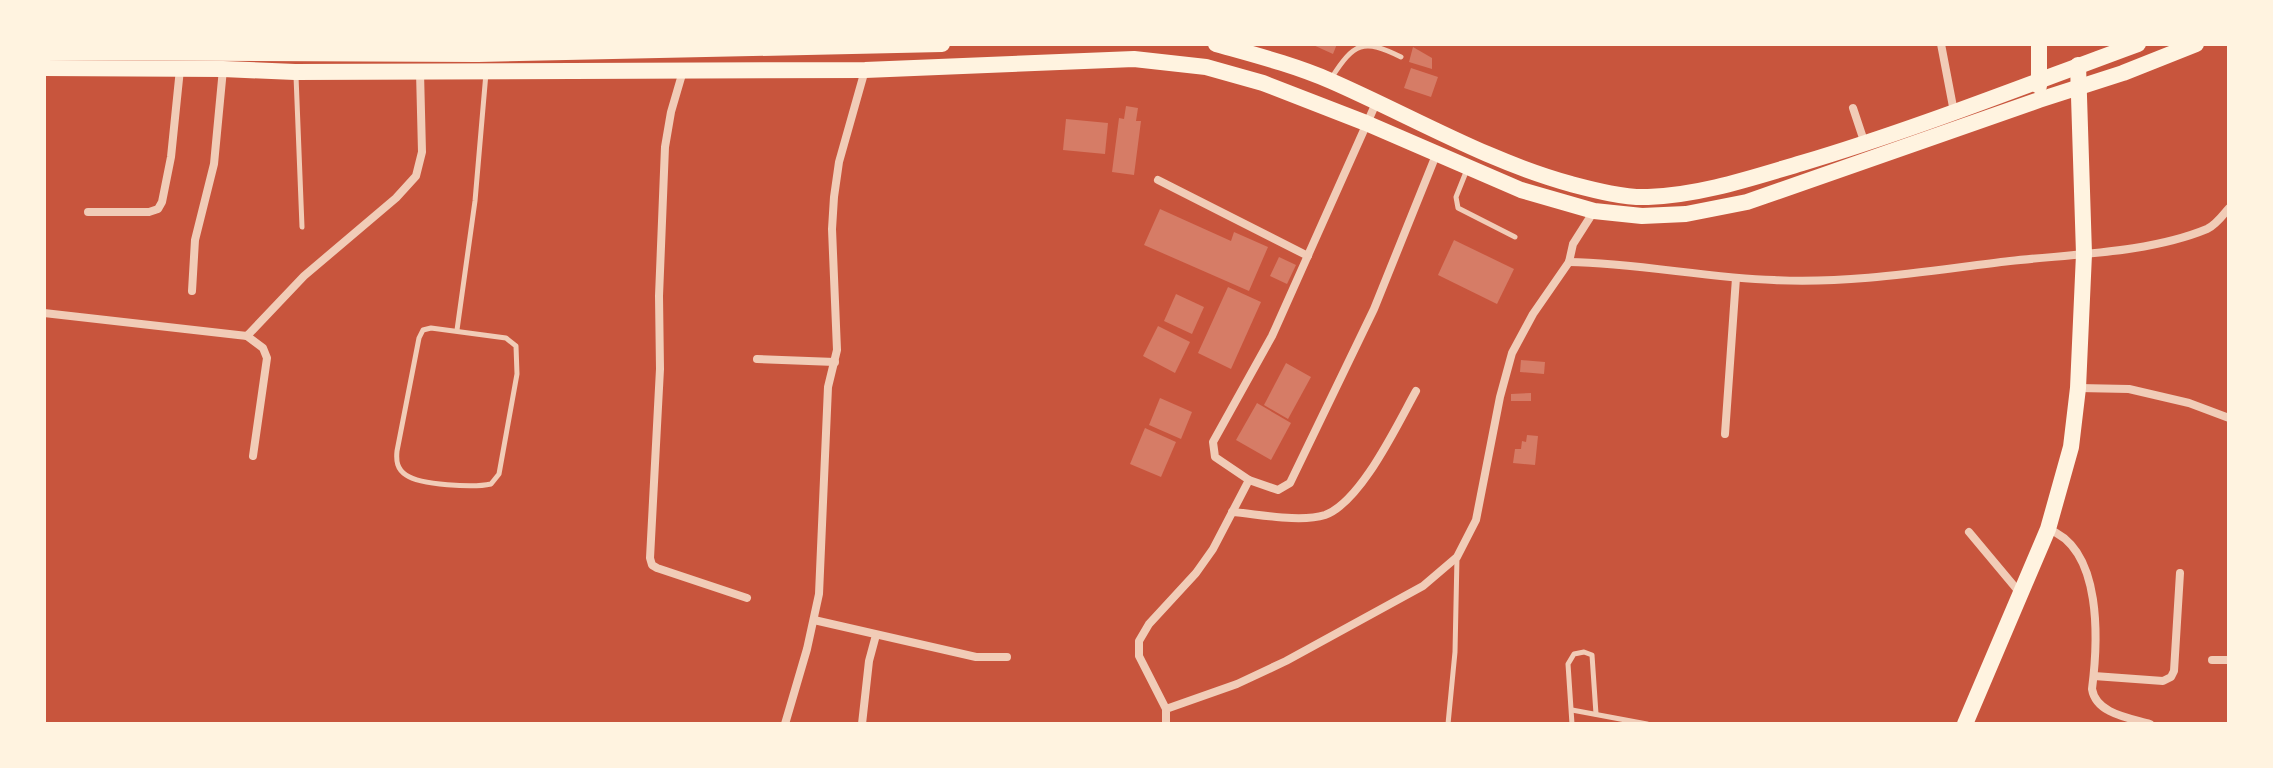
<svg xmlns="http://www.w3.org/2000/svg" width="2273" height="768" font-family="Lora,serif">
<rect width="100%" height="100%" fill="#c8553d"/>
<g fill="#d67c66">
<polygon points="1311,44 1337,44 1333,54"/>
<polygon points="1413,47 1432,58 1432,69 1409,62"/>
<polygon points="1411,68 1438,77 1431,97 1404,88"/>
<polygon points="1126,106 1138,108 1136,121 1141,121 1134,175 1112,172 1119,118 1124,119"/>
<polygon points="1066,119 1108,123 1105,154 1063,150"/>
<polygon points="1160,209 1231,241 1234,232 1268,247 1249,291 1144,245"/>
<polygon points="1454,240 1514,269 1497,304 1438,275"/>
<polygon points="1279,257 1296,265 1287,284 1270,276"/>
<polygon points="1228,287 1261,302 1231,369 1198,353"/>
<polygon points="1176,294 1204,307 1192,334 1164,321"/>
<polygon points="1158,326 1190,342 1175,373 1143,356"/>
<polygon points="1521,360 1545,362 1544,374 1520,372"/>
<polygon points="1286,363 1311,377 1288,419 1264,405"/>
<polygon points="1531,393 1531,401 1511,401 1511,394"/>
<polygon points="1160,398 1192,412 1181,439 1149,425"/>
<polygon points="1257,403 1291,423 1271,460 1236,440"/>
<polygon points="1145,428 1176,442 1161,477 1130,464"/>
<polygon points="1527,435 1538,436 1535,465 1513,463 1515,449 1521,449 1522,441 1526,442"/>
</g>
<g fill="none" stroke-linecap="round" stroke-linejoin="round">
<g stroke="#f1ccb7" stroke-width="5">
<polyline points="296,76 302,227"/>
<path d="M1332,77C1354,43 1363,38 1401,57"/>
<polyline points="1466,172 1456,197 1458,208 1515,237"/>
<path d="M431,328L506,338L516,346L517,374L499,474L491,484C474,488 420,485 406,475C397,469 396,461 397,451L419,338L423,330Z"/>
<polyline points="457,330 475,201 486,73"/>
<polyline points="1572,710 1647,724"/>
<polyline points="1448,724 1455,652 1457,557"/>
<polyline points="1572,724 1568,664 1574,654 1584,652 1592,655 1596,714"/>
</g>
<g stroke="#f1ccb7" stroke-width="8">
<polyline points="1941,44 1954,112"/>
<polyline points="683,71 671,112 665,147 659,296 660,369 650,558 652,565 657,568 747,598"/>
<polyline points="1376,103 1272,336 1213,442 1215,457 1249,480 1278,490 1290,483 1374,309 1436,155"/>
<polyline points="1853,108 1865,144"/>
<polyline points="1158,180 1308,256"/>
<polyline points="88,212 149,212 158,209 162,202 171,157 180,69"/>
<path d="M1569,262C1638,263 1706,278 1774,280C1853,284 1933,270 2010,261C2073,254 2149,253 2207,229C2216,225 2223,215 2229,208"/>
<polyline points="192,291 195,240 214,164 223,69"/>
<polyline points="44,313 247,336 304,276 396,198 416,176 422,152 420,72"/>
<polyline points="247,336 263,348 267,358 253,456"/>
<polyline points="757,359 835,362"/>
<polyline points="2079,388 2129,389 2189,403 2229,418"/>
<polyline points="1725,434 1736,278"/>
<path d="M1232,512C1258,514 1300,523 1325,515C1361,502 1397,425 1416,391"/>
<path d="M2048,529C2103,549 2098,642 2092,689C2096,714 2130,718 2150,724"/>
<polyline points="1969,532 2020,593"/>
<polyline points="814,620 976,657 1007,657"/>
<polyline points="2212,660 2229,660"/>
<polyline points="2094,676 2163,681 2171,677 2174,671 2180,573"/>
<polyline points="1166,709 1139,656 1139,641 1149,624 1196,573 1213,549 1249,480"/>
<polyline points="785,724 807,649 819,594 828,387 837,350 832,229 834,197 839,162 865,70"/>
<polyline points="862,724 869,661 876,635"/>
<polyline points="1166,724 1166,709 1237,684 1286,661 1423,586 1457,557 1476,520 1500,397 1512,353 1533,314 1569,262 1573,244 1594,211"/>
</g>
<polyline stroke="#fff3e0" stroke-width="16" points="1965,724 2048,529 2071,447 2078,388 2084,254 2078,65"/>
<g stroke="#fff3e0" stroke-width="16">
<path d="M1216,44C1255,55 1294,65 1331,81C1411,116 1487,161 1571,184C1594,190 1624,198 1648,197C1701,195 1751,178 1802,163C1916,129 2026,85 2138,44"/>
<polyline points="44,52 478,54 942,44"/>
<polyline points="44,68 223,69 295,72 865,70 1134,59 1206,67 1263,83 1366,123 1521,190 1594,211 1642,216 1686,214 1747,202 2039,100 2123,73 2196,44"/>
<polyline points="2039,86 2039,44"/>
</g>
</g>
<rect width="2273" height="768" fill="none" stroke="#fff3e0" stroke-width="92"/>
</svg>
